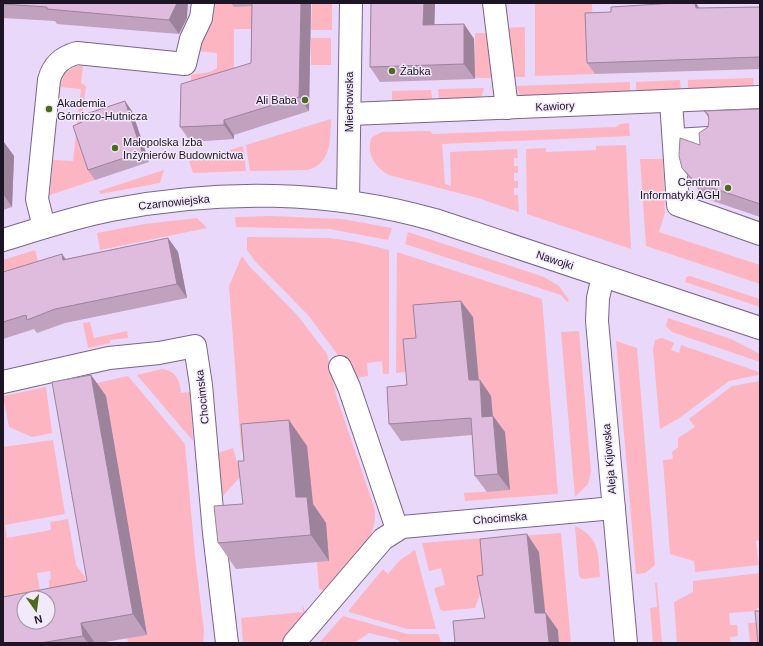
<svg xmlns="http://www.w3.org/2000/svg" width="763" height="646" font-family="Helvetica,sans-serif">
<rect width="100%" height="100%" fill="#e9d8fa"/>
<g fill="#fdb5c1">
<polygon points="211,3 262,5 261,29 234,29 234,76 194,79 194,82 191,82 191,75 210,72 217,68 217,53 196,51 202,32 208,32"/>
<polygon points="312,3 332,3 332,30 311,30"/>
<polygon points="535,3 592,3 595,74 535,76"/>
<polygon points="525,27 525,77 513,77 504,28"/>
<polygon points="475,33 492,33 497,78 475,78"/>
<rect x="311" y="38" width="20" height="27"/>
<polygon points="76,66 83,66 81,83 86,86 80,136 95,180 50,195 53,160 73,161 81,89 60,87 65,73"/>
<polygon points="753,78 754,87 688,90 688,80"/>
<polygon points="680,80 681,90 636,92 636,82"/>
<polygon points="630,82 630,92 520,96 516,86"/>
<polygon points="484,88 481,98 439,100 438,89"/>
<polygon points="431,90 432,99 392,101 392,91"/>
<path d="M331,119C330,140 332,164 307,170L250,171L246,145Z"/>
<path d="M629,123L630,136L442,144L445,184L451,186L450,152L517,149L518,158H514V166H518V173H514V181H518V188H514V195H518L519,212L478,198L389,175C375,168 365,152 372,137L382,132L430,131L433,134L616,127L620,124Z"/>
<polygon points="626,145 631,249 527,214 526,149 546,148 546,152 596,150 596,146"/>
<polygon points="243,146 246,171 193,173 189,161 197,158 198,160"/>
<polygon points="640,159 663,159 665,213 659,232 760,265 760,284 646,246"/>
<polygon points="164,170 160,183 100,194 99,191"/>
<polygon points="271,216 342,219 392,228 388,240 330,229 236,227 235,217"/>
<polygon points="197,218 207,228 100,250 97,233 144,224"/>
<polygon points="408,232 544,277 559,286 569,300 567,302 561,295 405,244"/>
<polygon points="247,237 330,238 356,242 389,250 389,374 383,374 382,361 367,363 368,376 355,378 308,315 255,261 247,250"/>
<polygon points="35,250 39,265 3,276 3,260"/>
<polygon points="397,252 542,299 558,494 465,501 464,493 510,490 505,433 494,433 480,396 413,371 396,373"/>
<path d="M242,256L250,267L298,316L327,354L336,395L374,507C382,538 344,569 326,591L319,589L317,562L250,477L241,446L229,286Z"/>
<polygon points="690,276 760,299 760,307 685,282 686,277"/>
<polygon points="668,318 731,339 760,354 760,362 672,332 666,326"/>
<polygon points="90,322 94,338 127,331 128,338 110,340 110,343 88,348 83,323"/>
<polygon points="579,331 591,472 588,484 575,497 561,332"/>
<polygon points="662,338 674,343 671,350 679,353 681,345 759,372 758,375 729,381 678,419 660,429 653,349 655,340"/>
<polygon points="616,341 637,348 655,565 645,573 636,574"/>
<path d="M162,369C176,371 180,380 181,393L190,392L193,441L137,375Z"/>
<polygon points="128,376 185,444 195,556 204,631 203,643 128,643 127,638 147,634 106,396 67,390"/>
<polygon points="760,381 760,540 756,541 759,565 695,572 694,561 670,554 663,460 673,459 672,452 678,447 678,438 695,427 689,419 732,386"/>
<polygon points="46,387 52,433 32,437 9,427 3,396"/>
<polygon points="53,440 65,514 5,525 7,538 51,530 50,522 68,519 76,565 85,577 89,604 49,590 49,581 51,578 50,571 37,573 41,598 24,598 3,620 3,447"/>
<polygon points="233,448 241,476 220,499 215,454"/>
<path d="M575,526C600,538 598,552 600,577L582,579L579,576Z"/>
<polygon points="561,533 571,643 559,643 558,630 491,538"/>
<polygon points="483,538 486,578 475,608 443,611 440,609 434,588 445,585 441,568 429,571 422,543"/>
<polygon points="415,550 436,629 407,629 349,612 349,610 383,569 388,574 400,560"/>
<polygon points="760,573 760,608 757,608 757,611 729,613 730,625 737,625 738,636 730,637 731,643 677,643 674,602 693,592 693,581"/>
<polygon points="655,583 657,583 662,643 653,643 650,608 657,607"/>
<polygon points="302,604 306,614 280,643 243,643 241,618 303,612"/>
<polygon points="343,616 407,634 437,634 439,635 441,643 401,643 398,640 369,633 354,643 319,643"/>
<polygon points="760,622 760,643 750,643 748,623"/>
</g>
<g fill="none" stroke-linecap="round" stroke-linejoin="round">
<g stroke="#79658b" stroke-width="24">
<g id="minor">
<polyline points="494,3 507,108"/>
<polyline points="671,101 678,205 760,234"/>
<polyline points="350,114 760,97"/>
<polyline points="675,140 709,138"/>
<polyline points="348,200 351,3"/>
<path d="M44,227L37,199L49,80C53,65 62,57 77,53L185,64L191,39L201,18L203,3"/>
<polyline points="603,276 598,298 597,321 626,643"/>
<polyline points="340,367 349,387 397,529"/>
<polyline points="3,382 109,358 159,353 195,346 201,385 214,533 227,643"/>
<polyline points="294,643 383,539 402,527 614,508"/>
</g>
</g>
<g stroke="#79658b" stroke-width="24">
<path id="major" d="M3,240C39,229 75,217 111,210C218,189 330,190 435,220L760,328"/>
</g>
<use href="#minor" stroke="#fff" stroke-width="22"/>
<use href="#major" stroke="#fff" stroke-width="22"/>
</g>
<g fill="#c0a1be">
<polygon points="3,3 187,18 179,34 57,24 55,21 3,18"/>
<polygon points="231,3 311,3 309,111 234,135 234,139 191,142 180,127 251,63 252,6 234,7"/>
<polygon points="371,3 435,3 434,25 464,24 474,39 475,79 380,82 370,67"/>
<polygon points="675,3 696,3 699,8 760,7 760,69 595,74 587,63 611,12"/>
<polygon points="760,109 760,217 707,199 694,185 682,168 700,145 708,127 709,120 708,117 704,111"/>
<polygon points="132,111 149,162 95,180 88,170"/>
<polygon points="3,141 14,156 12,207 3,210"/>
<polygon points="168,238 178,252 187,298 65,323 37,333 34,329 3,339 3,272 62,254 66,259"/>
<polygon points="473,317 479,380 480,380 491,396 493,416 505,432 510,490 487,492 475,476 472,435 401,441 389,424 407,385 416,338"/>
<polygon points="91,375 106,396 147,635 99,643 3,643 87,581"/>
<polygon points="307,446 313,504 326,523 329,561 236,569 218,543 243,504 244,461"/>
</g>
<g fill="#9c839b">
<polygon points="177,3 188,3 187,18 179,34 169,20"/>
<polygon points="301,3 311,3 309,111 299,97"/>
<polygon points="424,3 435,3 434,40 423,25"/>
<polygon points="695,3 696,3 703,14 696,8"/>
<polygon points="464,24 474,39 475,79 464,64"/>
<polygon points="125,101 132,111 149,162 142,152"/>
<polygon points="224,120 234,135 234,139 224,125"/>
<polygon points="3,141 14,156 12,207 3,194"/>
<polygon points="168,238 178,252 187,298 177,284"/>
<polygon points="62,254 71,268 63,260"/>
<polygon points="461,301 473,317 480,396 469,380"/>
<polygon points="91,375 106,396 147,635 133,614"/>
<polygon points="480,380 491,396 494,433 482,417"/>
<polygon points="493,416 505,432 510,490 498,474"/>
<polygon points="289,420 307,446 313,504 326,523 329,561 311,535 296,497"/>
<polygon points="527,534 539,552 547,630 535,613"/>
<polygon points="546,613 558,630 559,643 549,643"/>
<polygon points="81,623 95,643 88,643 83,636"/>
</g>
<g fill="#dfbbdd" stroke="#9c839b" fill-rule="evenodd">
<polygon points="3,3 177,3 169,20 47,9 47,7 3,4"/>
<polygon points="252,3 301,3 299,97 224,120 224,125 180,127 181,84 251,63"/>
<polygon points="371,3 424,3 423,25 464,24 464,64 370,67"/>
<polygon points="675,3 695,3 696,8 760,7 760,57 587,63 585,13 611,12 611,7"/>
<polygon points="125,101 142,152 88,170 73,126 82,122 80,116"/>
<polygon points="760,109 760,204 695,182 682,168 679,156 680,138 700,145 699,133 708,127 709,120 708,114 704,111"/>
<polygon points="168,238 177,284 55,309 27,320 26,315 3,322 3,272 62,254 63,260"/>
<polygon points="461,301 469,380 480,380 482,417 493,416 498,474 475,476 471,418 389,424 387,387 407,385 403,339 416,338 413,305"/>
<path d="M91,375L133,614L81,623L83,636L40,643H3V597L87,581L52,382ZM24,598H48V622H24Z"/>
<polygon points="289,420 296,497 307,497 311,535 218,543 214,506 243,504 238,461 244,461 241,424"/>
<polygon points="527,534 535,613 546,613 549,643 455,643 453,621 485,618 477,576 483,575 480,539"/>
<polygon points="755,611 760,611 760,643 758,643"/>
</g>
<g fill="#4c6a1e" stroke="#f2e9fb" stroke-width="1.5">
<circle cx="392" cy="71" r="4"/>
<circle cx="305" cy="100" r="4"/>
<circle cx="49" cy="109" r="4"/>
<circle cx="115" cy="148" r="4"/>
<circle cx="728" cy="188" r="4"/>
</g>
<g text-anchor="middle" stroke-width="3" stroke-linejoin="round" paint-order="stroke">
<g font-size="11" fill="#1d1525" stroke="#f2e9fb" text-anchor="start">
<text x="400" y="75">Żabka</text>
<text x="297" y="104" text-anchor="end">Ali Baba</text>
<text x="57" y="107">Akademia<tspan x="57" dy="13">Górniczo-Hutnicza</tspan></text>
<text x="123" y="146">Małopolska Izba<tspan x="123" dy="13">Inżynierów Budownictwa</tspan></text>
<text x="720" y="186" text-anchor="end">Centrum<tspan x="720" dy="13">Informatyki AGH</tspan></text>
</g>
<g font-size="11" fill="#1d1525" stroke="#f2e9fb">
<text transform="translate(349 102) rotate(-90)" y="4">Miechowska</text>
<text transform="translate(555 106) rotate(-2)" y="4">Kawiory</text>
<text transform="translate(174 202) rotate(-6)" y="4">Czarnowiejska</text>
<text transform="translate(555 260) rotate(18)" y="4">Nawojki</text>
<text transform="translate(202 397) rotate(-96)" y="4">Chocimska</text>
<text transform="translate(609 459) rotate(-95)" y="4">Aleja Kijowska</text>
<text transform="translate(500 518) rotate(-5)" y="4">Chocimska</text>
</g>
</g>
<rect width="763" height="646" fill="none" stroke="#1d1525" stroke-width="8"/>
<g transform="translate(36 610) rotate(166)"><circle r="19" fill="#f2e9fb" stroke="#9d94a5"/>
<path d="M0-3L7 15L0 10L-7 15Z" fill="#4c6a1e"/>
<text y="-6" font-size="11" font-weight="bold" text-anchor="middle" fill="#1d1525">N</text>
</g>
</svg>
